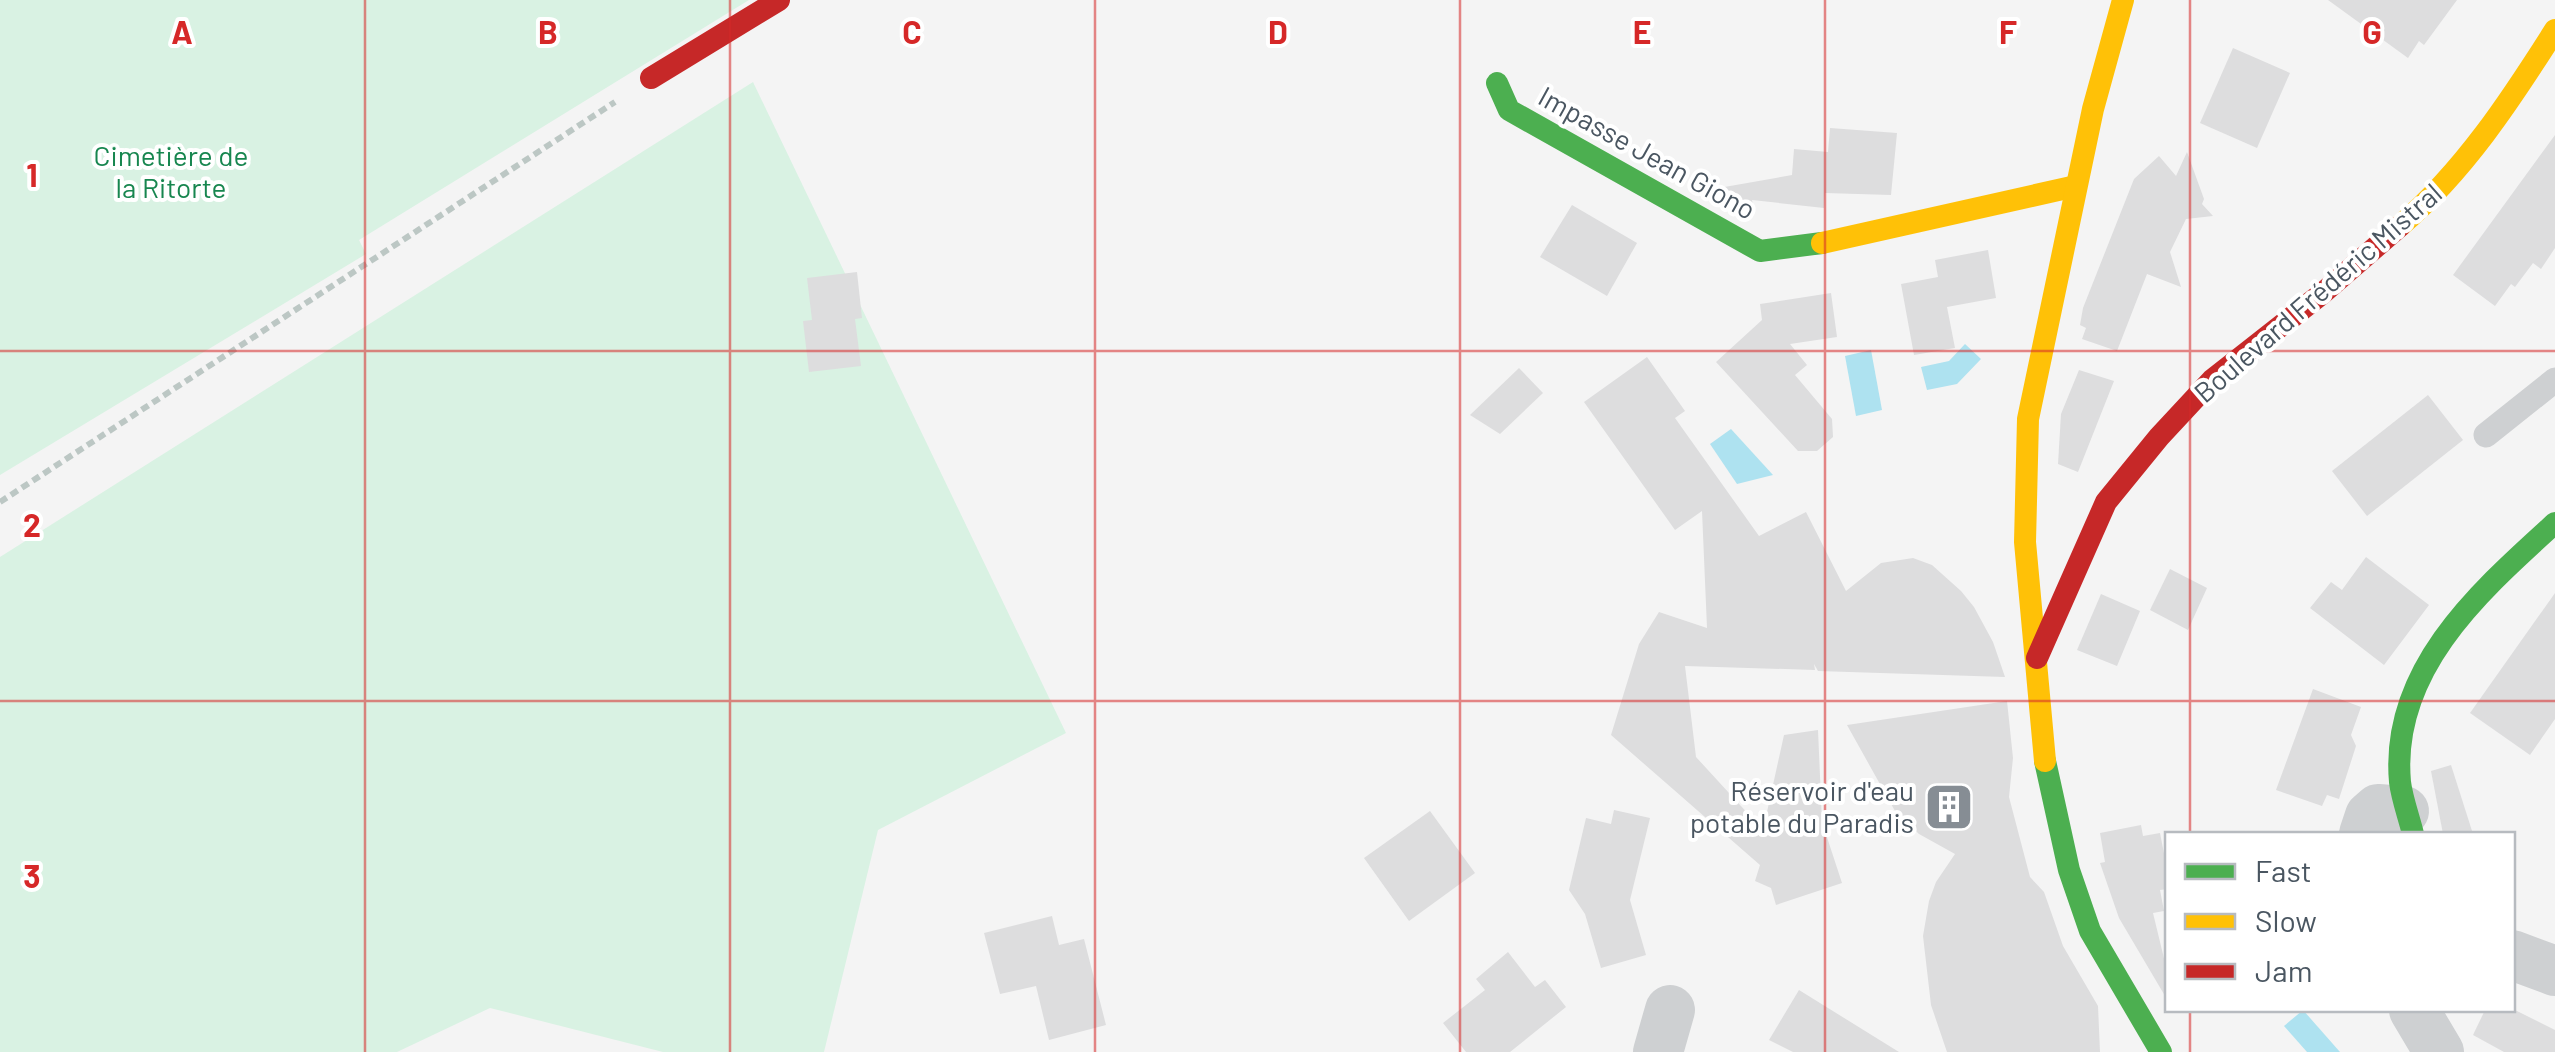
<svg xmlns="http://www.w3.org/2000/svg" width="2555" height="1052" font-family="Barlow,sans-serif">
<rect width="100%" height="100%" fill="#f4f4f4"/>
<g fill="#d9f2e3">
<polygon points="0,0 749,0 359,240 366,254 0,475"/>
<polygon points="753,82 1066,733 878,830 824,1052 663,1052 490,1008 397,1052 0,1052 0,557"/>
</g>
<g fill="#aee2f0">
<polygon points="1965,344 1981,359 1957,384 1927,390 1921,367 1949,361"/>
<polygon points="1871,350 1882,410 1856,416 1845,356"/>
<polygon points="1731,429 1773,475 1737,484 1710,444"/>
<polygon points="2303,1010 2340,1052 2307,1052 2284,1026"/>
</g>
<g fill="#ddddde">
<polygon points="2328,0 2457,0 2424,45 2419,41 2408,58"/>
<polygon points="2233,48 2290,73 2257,148 2200,123"/>
<polygon points="1830,128 1897,133 1891,195 1825,193 1824,208 1752,200 1755,212 1713,189 1792,175 1794,149 1828,152"/>
<polygon points="2555,135 2555,248 2541,269 2533,263 2515,287 2511,284 2495,306 2453,275"/>
<polygon points="2187,152 2204,199 2202,204 2213,216 2186,219 2170,252 2181,287 2147,274 2117,351 2082,339 2086,328 2080,325 2083,308 2134,179 2159,156 2176,176"/>
<polygon points="1572,205 1637,243 1607,296 1540,257"/>
<polygon points="1988,250 1996,298 1947,307 1955,348 1914,355 1901,284 1938,277 1935,260"/>
<polygon points="857,272 862,318 855,319 861,366 809,372 803,321 812,320 807,278"/>
<polygon points="1831,293 1837,337 1790,344 1807,365 1795,375 1832,419 1833,437 1817,451 1798,451 1716,362 1762,320 1760,304"/>
<polygon points="1647,357 1685,411 1675,418 1759,536 1806,512 1846,591 1881,563 1913,558 1932,565 1961,591 1974,607 1993,642 2005,677 1818,671 1814,664 1815,670 1685,666 1696,757 1763,830 1784,735 1818,730 1822,822 1842,883 1776,905 1771,888 1755,881 1760,865 1611,735 1639,644 1659,612 1707,628 1702,511 1675,530 1584,402"/>
<polygon points="1519,368 1543,393 1500,434 1470,415"/>
<polygon points="2079,370 2114,381 2078,472 2058,464 2061,414"/>
<polygon points="2428,395 2463,440 2367,516 2332,471"/>
<polygon points="2366,557 2429,605 2384,665 2310,608 2331,582 2342,590"/>
<polygon points="2170,569 2207,588 2188,630 2150,610"/>
<polygon points="2555,593 2555,719 2530,755 2470,713"/>
<polygon points="2101,594 2140,611 2117,666 2077,650"/>
<polygon points="2313,689 2361,707 2351,735 2356,746 2339,799 2327,795 2322,806 2276,790"/>
<polygon points="2007,701 2013,758 2009,797 2030,877 2044,892 2063,946 2098,1006 2100,1052 1947,1052 1931,1005 1923,936 1929,901 1936,882 1955,854 1919,834 1895,811 1847,725"/>
<polygon points="2451,765 2473,834 2443,834 2431,771"/>
<polygon points="1614,810 1650,818 1630,900 1646,955 1601,968 1585,914 1569,890 1586,818 1611,824"/>
<polygon points="1430,811 1475,873 1409,921 1364,858"/>
<polygon points="2141,825 2143,836 2160,833 2168,874 2168,889 2160,890 2164,911 2153,913 2168,975 2168,1001 2119,918 2100,863 2105,862 2100,833"/>
<polygon points="1052,916 1059,945 1084,939 1106,1025 1049,1040 1036,986 1000,994 984,933"/>
<polygon points="1508,952 1535,987 1545,980 1566,1007 1510,1052 1466,1052 1443,1023 1485,990 1476,979"/>
<polygon points="1799,990 1899,1052 1793,1052 1769,1040"/>
<polygon points="2485,1010 2515,1010 2555,1030 2555,1052 2504,1052 2473,1035"/>
</g>
<g fill="none" stroke-linecap="round" stroke-linejoin="round">
<polyline stroke="#bcc7c4" stroke-width="6" stroke-dasharray="8 5" stroke-linecap="butt" points="0,502 615,102"/>
<polyline stroke="#ced0d2" stroke-width="25" points="2486,435 2555,380"/>
<g stroke="#ced0d2" stroke-width="50">
<polyline points="2364,834 2370,816 2378,809 2404,811"/>
<polyline points="2512,955 2555,971"/>
<polyline points="2414,1010 2439,1052"/>
<polyline points="1658,1052 1670,1010"/>
</g>
<g stroke="#4caf50" stroke-width="22">
<polyline points="1497,83 1509,110 1760,251 1822,243"/>
<polyline points="2045,761 2069,870 2090,931 2161,1052"/>
<path d="M2413,834C2409,817 2402,799 2400,782C2390,670 2479,592 2555,523"/>
</g>
<g stroke="#ffc107" stroke-width="22">
<path d="M2400,226C2464,171 2510,101 2555,30"/>
<polyline points="1822,243 2076,186"/>
<polyline points="2045,761 2025,542 2028,419 2093,109 2123,0"/>
</g>
<g stroke="#c62828" stroke-width="22">
<polyline points="651,78 779,0"/>
<polyline points="2037,658 2106,502 2159,437 2212,380 2324,292 2400,226"/>
</g>
</g>
<path fill="none" stroke="#d62828" stroke-width="2.5" stroke-opacity="0.55" d="M365,0V1052M730,0V1052M1095,0V1052M1460,0V1052M1825,0V1052M2190,0V834M0,351H2555M0,701H2555M2190,1010V1052"/>
<defs>
<g id="building-square" transform="scale(2.5)"><rect x="-9" y="-9" width="18" height="18" rx="4" fill="#868d94" stroke="#fff"/><path d="M-4-6H4V6H1V3H-1V6H-4ZM-2.5-4.3h1.7v1.8h-1.7ZM.8-4.3h1.7v1.8H.8ZM-2.5-1h1.7V.8h-1.7ZM.8-1h1.7V.8H.8Z" fill="#fff"/></g>
</defs>
<g fill-rule="evenodd">
<use href="#building-square" x="1949" y="807"/>
</g>
<g text-anchor="middle" stroke-width="8" stroke-linejoin="round" paint-order="stroke">
<g font-size="28" fill="#4a5661" stroke="#fff">
<text transform="translate(1647 153) rotate(29)" y="10">Impasse Jean Giono</text>
<text transform="translate(2318 293) rotate(-41)" y="10">Boulevard Frédéric Mistral</text>
</g>
<g font-size="28" fill="#17864f" stroke="#fff">
<text x="171" y="166">Cimetière de<tspan x="171" dy="32">la Ritorte</tspan></text>
</g>
<g font-size="28" fill="#4a5661" stroke="#fff" text-anchor="end">
<text x="1914" y="801">Réservoir d'eau<tspan x="1914" dy="32">potable du Paradis</tspan></text>
</g>
</g>
<g font-size="32" text-anchor="middle" font-weight="bold" fill="#d62828" stroke="#fff" stroke-width="8" stroke-linejoin="round" paint-order="stroke">
<text x="182" y="44">A</text>
<text x="548" y="44">B</text>
<text x="912" y="44">C</text>
<text x="1278" y="44">D</text>
<text x="1642" y="44">E</text>
<text x="2008" y="44">F</text>
<text x="2372" y="44">G</text>
<text x="32" y="187">1</text>
<text x="32" y="537">2</text>
<text x="32" y="888">3</text>
</g>
<rect x="2165" y="832" width="350" height="180" fill="#ffffff" stroke="#b7bbc0" stroke-width="2.5"/>
<rect x="2185" y="864" width="50" height="15" fill="#4caf50" stroke="#b7bbc0" stroke-width="2.5"/>
<text x="2255" y="882" font-size="30" fill="#4a5661">Fast</text>
<rect x="2185" y="914" width="50" height="15" fill="#ffc107" stroke="#b7bbc0" stroke-width="2.5"/>
<text x="2255" y="932" font-size="30" fill="#4a5661">Slow</text>
<rect x="2185" y="964" width="50" height="15" fill="#c62828" stroke="#b7bbc0" stroke-width="2.5"/>
<text x="2255" y="982" font-size="30" fill="#4a5661">Jam</text>
</svg>
